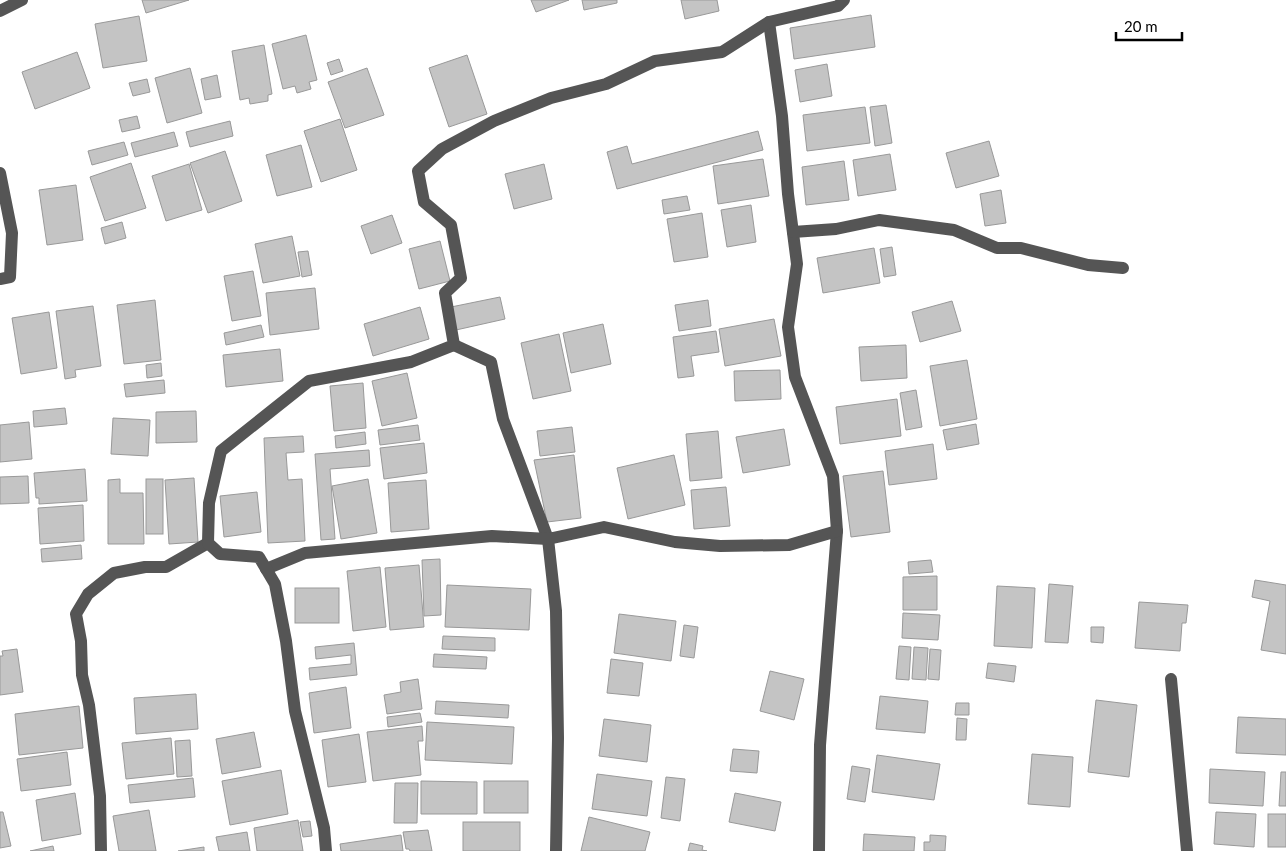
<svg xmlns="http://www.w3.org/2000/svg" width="1286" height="851" font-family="Lato,sans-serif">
<rect width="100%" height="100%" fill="#fff"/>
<g fill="#c4c4c4" stroke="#999">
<polygon points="142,0 189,0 146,13"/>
<polygon points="531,0 569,0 536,12"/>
<polygon points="582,0 617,0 617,3 584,10"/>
<polygon points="681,0 717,0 719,11 685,19"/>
<polygon points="871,15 875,47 794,59 790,28"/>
<polygon points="139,16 147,61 103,68 95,24"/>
<polygon points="306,35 317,80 309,82 311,89 297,93 295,86 283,89 272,44"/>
<polygon points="264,45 272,94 268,95 268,101 250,104 249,98 240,100 232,51"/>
<polygon points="77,52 90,88 35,109 22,72"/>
<polygon points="467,55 487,114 449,127 429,68"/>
<polygon points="339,59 343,71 331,75 327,63"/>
<polygon points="827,64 832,96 800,102 795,70"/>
<polygon points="190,68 202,113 167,123 155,78"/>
<polygon points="367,68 384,115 345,128 328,82"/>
<polygon points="217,75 221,97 205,100 201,79"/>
<polygon points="147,79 150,92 133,96 129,83"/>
<polygon points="886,105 892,143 875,146 870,107"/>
<polygon points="865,107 870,143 807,151 803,115"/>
<polygon points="137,116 140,128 122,132 119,120"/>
<polygon points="340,119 357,170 321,182 304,131"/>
<polygon points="230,121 233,136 190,147 186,132"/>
<polygon points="758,131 763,150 617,189 607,152 627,146 632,164"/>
<polygon points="174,132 178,146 135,157 131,143"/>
<polygon points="989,141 999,176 956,188 946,153"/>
<polygon points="124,142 128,155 92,165 88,151"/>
<polygon points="301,145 312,187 277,196 266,155"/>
<polygon points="225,151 242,201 208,213 190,163"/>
<polygon points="890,154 896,190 858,196 853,160"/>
<polygon points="763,159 769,196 718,204 713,166"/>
<polygon points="844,161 849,200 806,205 802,167"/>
<polygon points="131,163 146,208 105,221 90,177"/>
<polygon points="189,164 202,210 166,221 152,176"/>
<polygon points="544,164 552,199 514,209 505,174"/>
<polygon points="76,185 83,240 47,245 39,190"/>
<polygon points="1001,190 1006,223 985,226 980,194"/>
<polygon points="687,196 690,210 664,214 662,200"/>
<polygon points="751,205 756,242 727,247 721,210"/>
<polygon points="702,213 708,257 674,262 667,219"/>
<polygon points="392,215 402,243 371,254 361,226"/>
<polygon points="122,222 126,238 105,244 101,228"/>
<polygon points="292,236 300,276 263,283 255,244"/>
<polygon points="440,241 450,281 419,289 409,249"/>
<polygon points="892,247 896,275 884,277 880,249"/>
<polygon points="874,248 880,283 823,293 817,258"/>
<polygon points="308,251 312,275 302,277 298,252"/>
<polygon points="253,271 261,316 232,321 224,276"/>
<polygon points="315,288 319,329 270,335 266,293"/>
<polygon points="500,297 505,319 456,330 451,307"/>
<polygon points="155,300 161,360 124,364 117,305"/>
<polygon points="708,300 711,326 679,331 675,305"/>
<polygon points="952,301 961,331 920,342 912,312"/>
<polygon points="93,306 101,366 75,370 76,377 65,379 56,311"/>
<polygon points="420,307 429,339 373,356 364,324"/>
<polygon points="49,312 57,368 21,374 12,318"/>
<polygon points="774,319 781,356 725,366 719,329"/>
<polygon points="603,324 611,364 571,373 563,333"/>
<polygon points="261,325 264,337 226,345 224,333"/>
<polygon points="716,331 719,352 691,356 694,376 678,378 673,337"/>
<polygon points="559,334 571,391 533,399 521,343"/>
<polygon points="906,345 907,378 861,381 859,347"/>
<polygon points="280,349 283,381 226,387 223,355"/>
<polygon points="967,360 977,419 940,426 930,366"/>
<polygon points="161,363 162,376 147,378 146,365"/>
<polygon points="780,370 781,399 735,401 734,371"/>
<polygon points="407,373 417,418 382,426 372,381"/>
<polygon points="164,380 165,393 126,397 124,384"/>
<polygon points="363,383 366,428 334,431 330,386"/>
<polygon points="916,390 922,427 906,430 900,393"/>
<polygon points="897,399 901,436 840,444 836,407"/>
<polygon points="65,408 67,424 34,427 33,411"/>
<polygon points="196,411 197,442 156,443 156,412"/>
<polygon points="113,418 150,420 148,456 111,454"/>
<polygon points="29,422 32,459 0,462 0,425"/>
<polygon points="976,424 979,444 947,450 943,430"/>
<polygon points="418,425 420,440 380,445 378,430"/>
<polygon points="572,427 575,452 540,456 537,431"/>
<polygon points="784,429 790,465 743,473 736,437"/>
<polygon points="718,431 722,478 690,481 686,434"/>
<polygon points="365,432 366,444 336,448 335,436"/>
<polygon points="303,436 304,452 286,453 288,480 302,479 305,541 268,543 264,438"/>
<polygon points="424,443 427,473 384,479 380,448"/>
<polygon points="933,444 937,479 889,485 885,451"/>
<polygon points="369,450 370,466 330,469 335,539 321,540 315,454"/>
<polygon points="574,455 581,518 547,522 534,460"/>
<polygon points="674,455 685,505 628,519 617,468"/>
<polygon points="85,469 87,501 39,504 39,498 36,498 34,473"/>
<polygon points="883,471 890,532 851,537 843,476"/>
<polygon points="28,476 29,503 0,504 0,477"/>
<polygon points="194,478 198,542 169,544 165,480"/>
<polygon points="120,479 120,493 143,493 144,544 108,544 108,480"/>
<rect x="146" y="479" width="17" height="55"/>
<polygon points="368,479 377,533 341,539 332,486"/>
<polygon points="426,480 429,529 391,532 388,483"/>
<polygon points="726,487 730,526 694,529 691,490"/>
<polygon points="257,492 261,532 224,537 220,496"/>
<polygon points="83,505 84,541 40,544 38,508"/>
<polygon points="81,545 82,559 42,562 41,549"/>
<polygon points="440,559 441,615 424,616 422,560"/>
<polygon points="931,560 933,572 909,574 908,562"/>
<polygon points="419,565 424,627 390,630 385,568"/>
<polygon points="380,567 386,627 353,631 347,571"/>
<polygon points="937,576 937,610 903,610 903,577"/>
<polygon points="1255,580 1286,585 1286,654 1261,650 1270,601 1252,597"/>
<polygon points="1049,584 1073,586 1068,643 1045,642"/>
<polygon points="447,585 531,589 529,630 445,627"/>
<polygon points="997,586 1035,588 1032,648 994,646"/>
<rect x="295" y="588" width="44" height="35"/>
<polygon points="1139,602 1188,605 1186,623 1182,623 1180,651 1135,648"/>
<polygon points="903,613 940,615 938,640 902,638"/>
<polygon points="619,614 676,621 671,661 614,653"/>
<polygon points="684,625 698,627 694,658 680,656"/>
<polygon points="1091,627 1104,627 1103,643 1091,642"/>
<polygon points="443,636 495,638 495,651 442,649"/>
<polygon points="354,643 357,675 310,680 309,668 351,664 351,655 316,659 315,647"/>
<polygon points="899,646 911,647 909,680 896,679"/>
<polygon points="914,647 928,648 926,680 912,679"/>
<polygon points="17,649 23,692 0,695 0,656 3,656 2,651"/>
<polygon points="930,649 941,650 939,680 928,679"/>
<polygon points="434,654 487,657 486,669 433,667"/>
<polygon points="611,659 643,663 639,696 607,693"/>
<polygon points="988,663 1016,666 1014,682 986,678"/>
<polygon points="770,671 804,679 794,720 760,711"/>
<polygon points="418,679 422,709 387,714 384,695 401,692 400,682"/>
<polygon points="346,687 351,728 314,733 309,693"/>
<polygon points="196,694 198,729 136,734 134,698"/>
<polygon points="880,696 928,701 925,733 876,729"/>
<polygon points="1096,700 1137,705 1129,777 1088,772"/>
<polygon points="436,701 509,705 508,718 435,714"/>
<polygon points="956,703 969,703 969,715 955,715"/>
<polygon points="79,706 83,748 19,755 15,714"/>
<polygon points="420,713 422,722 388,727 387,717"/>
<polygon points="1238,717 1286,719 1286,755 1236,753"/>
<polygon points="957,718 967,719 966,740 956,740"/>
<polygon points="604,719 651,725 647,762 599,756"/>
<polygon points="427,722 514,727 512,764 425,760"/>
<polygon points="422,726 423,741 418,741 421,775 373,781 367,732"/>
<polygon points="254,732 261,767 222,774 216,739"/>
<polygon points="359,734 366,782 328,787 322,740"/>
<polygon points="171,738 174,774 126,779 122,743"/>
<polygon points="190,740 192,776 177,777 175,741"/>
<polygon points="733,749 759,751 757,773 730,771"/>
<polygon points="67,752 71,785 21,791 17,759"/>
<polygon points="1032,754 1073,757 1070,807 1028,804"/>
<polygon points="877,755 940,764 934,800 872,792"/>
<polygon points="852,766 870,769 865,802 847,799"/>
<polygon points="1210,769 1265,772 1263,806 1209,803"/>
<polygon points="281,770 288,814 230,825 222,781"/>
<polygon points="1281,772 1286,772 1286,806 1279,806"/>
<polygon points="597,774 652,781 647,816 592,809"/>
<polygon points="666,777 685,779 680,821 661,818"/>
<polygon points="193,778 195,797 130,803 128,785"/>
<polygon points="421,781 477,782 477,814 421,814"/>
<rect x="484" y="781" width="44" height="32"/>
<polygon points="395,783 418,783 417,823 394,823"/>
<polygon points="75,793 81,834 42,841 36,800"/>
<polygon points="735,793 781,802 775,831 729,822"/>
<polygon points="149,810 156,851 119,851 113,816"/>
<polygon points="0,812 3,812 11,846 0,848"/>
<polygon points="1216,812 1256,814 1254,847 1214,844"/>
<rect x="1268" y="814" width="18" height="33"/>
<polygon points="589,817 650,832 645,851 581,851"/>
<polygon points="298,820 303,851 257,851 254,828"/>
<polygon points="310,821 312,836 303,837 300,822"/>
<rect x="463" y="822" width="57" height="29"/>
<polygon points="428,830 432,851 410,851 409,849 406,849 403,832"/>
<polygon points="247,832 250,851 219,851 216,837"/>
<polygon points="864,834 915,837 914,851 863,851"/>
<polygon points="401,835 403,851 341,851 340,844"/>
<polygon points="930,835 946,836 945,851 924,851 924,842 930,842"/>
<polygon points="690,843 703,846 702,850 707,851 688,851"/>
<polygon points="53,846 54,851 30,851"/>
<polygon points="204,847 204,851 178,851"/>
</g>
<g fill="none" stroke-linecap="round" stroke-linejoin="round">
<g stroke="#555" stroke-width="12">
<polyline points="0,11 22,0"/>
<polyline points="769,22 782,116 788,194 797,264 788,327 795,377 833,476 837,531 820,745 819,851"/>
<polyline points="0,173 12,233 10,277 0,279"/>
<polyline points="793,232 836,229 879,220 954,230 997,248 1021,248 1088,265 1123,268"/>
<polyline points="454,345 491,362 503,419 548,539 556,611 558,738 556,851"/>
<polyline points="266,569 305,553 492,536 548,539 604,527 675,542 720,546 789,545 837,531"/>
<polyline points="1171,679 1187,851"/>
<polyline points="101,851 100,796 89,705 82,675 81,641 76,614 88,594 114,573 145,567 166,567 208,543"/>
<polyline points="326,851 324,828 295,711 286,641 275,584 259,557 220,554 208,543 209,503 221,451 309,381 411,362 454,345 445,293 461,278 451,225 424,202 418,171 442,149 494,121 551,98 606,84 655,61 722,52 769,22 838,6 844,0"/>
</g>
</g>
<path d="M1116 32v8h66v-8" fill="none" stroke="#000000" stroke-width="2.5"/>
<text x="1124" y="32" font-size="15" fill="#000000" stroke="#ffffff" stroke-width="4" paint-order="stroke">20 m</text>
</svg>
